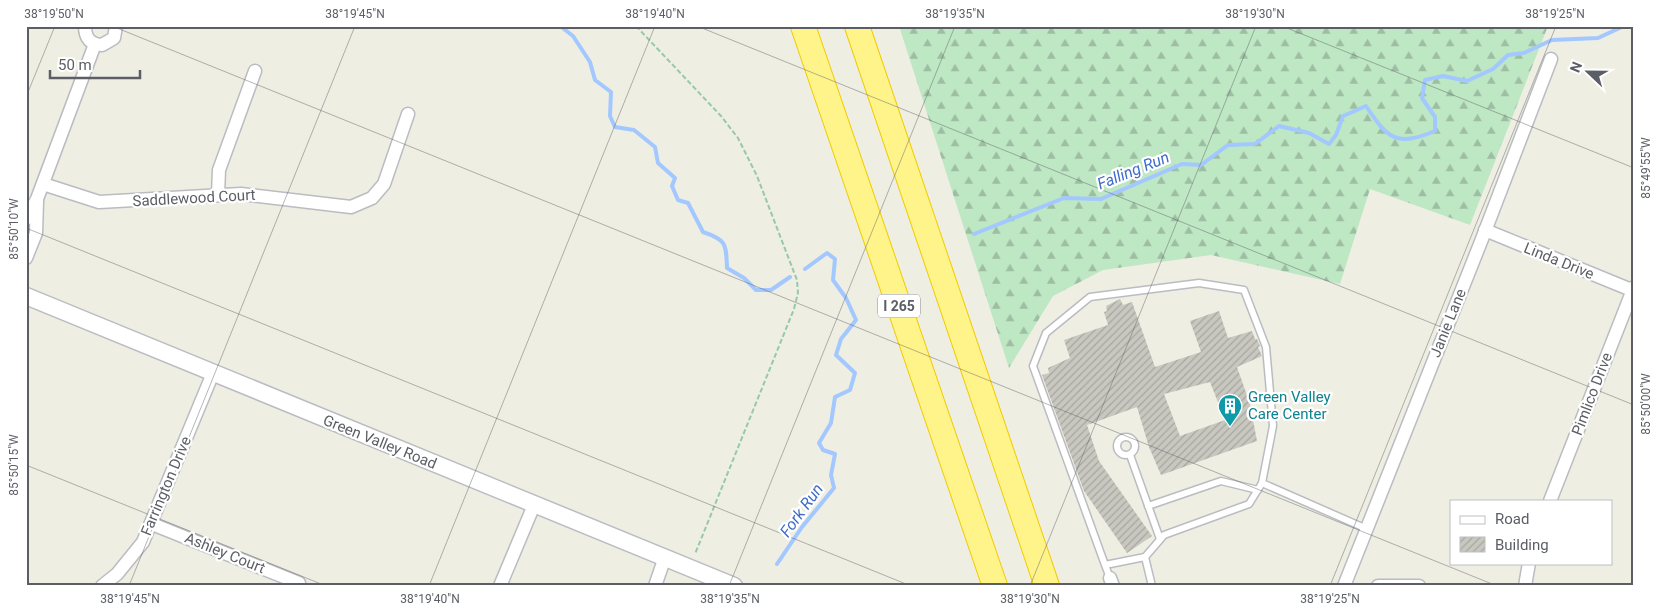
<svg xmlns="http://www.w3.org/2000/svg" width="1660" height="612" font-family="Roboto,sans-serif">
<defs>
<pattern id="forest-firs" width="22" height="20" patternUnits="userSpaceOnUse" patternTransform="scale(1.25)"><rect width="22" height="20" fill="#bee7c4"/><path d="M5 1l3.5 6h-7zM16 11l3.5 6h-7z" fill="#9dbea3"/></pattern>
<pattern id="building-hatch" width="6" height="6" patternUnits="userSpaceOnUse" patternTransform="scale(1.25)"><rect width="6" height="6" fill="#c9c8c0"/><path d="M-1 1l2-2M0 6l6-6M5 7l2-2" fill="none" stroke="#a6a6a0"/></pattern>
</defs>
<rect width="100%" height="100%" fill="#efeee3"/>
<polygon fill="url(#forest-firs)" points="899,26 1548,26 1470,225 1370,189 1340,284 1211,255 1103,270 1053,296 1009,368"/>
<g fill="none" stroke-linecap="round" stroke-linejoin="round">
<g stroke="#a2c8ff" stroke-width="4">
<path d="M560,26L573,36L590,62L595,80L611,92L610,116L615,127L634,130L655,147L658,163L675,178L672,186L678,200L688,203L703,232C727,240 726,244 727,268L744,278L756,290H771L790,277"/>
<path d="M974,234L1064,198L1101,199L1182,164L1201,165L1228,145L1255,144L1279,126L1309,133L1329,144L1336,135L1343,116L1366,106C1388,139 1396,147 1435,131V117L1422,98L1425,80L1443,76L1467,81L1493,69L1508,55L1524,53L1552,40L1598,38L1624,26"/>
<polyline points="777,564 802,527 834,488 831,475 835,454 823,450 819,443 831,423 835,397 850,390 855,373 836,355 841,339 856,320 846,298 833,280 835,259 827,253 805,269"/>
</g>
</g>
<path fill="url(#building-hatch)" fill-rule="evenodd" d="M1120,299L1123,305L1132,302L1155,367L1201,352L1190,321L1219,311L1228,338L1252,331L1255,339H1257L1260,346L1258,347L1262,356L1237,367L1250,404L1257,441L1161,475L1149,447L1137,407L1087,425L1099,461L1152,536L1127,553L1084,491L1042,375L1049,373L1048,368L1070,358L1064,340L1108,325L1104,312L1107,311L1106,306ZM1210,382L1225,420L1180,436L1164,394Z"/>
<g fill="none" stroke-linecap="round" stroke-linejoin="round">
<g stroke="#babcc2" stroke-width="9">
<g id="service">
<circle cx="1126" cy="446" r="9"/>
<polyline points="1130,455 1160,539"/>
<polyline points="1262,483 1367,529"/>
<polyline points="1148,506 1221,481 1258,490"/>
<polyline points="1145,557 1152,586"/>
<polyline points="1105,565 1033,366 1046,333 1090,297 1199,283 1244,290 1266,347 1273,426 1262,483 1249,504 1164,535 1145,557 1105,565 1110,578"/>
</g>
</g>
<g stroke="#babcc2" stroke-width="15">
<g id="minor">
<path d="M85,26C85,38 90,44 102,45L114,38L116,26"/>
<polyline points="43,184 99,202 241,194 351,207 372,198 384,184 408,114"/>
<polyline points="218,194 219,170 255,71"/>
<polyline points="26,219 37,199 95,44"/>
<polyline points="1485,230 1634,291"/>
<polyline points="26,258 36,233 37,201"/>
<polyline points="1550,501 1634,287"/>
<polyline points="152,524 299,583"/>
<polyline points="1110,578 1113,586"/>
<polyline points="102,586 117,574 143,542 213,373"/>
<polyline points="500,586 534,505"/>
<polyline points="655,586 665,557"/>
<polyline points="1344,586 1482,239 1551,59"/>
<polyline points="1378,586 1419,586"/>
<polyline points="1525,586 1529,563"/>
</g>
</g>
<g stroke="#babcc2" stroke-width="19">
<polyline id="tertiary" points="26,296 734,586"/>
</g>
<g stroke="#f1cc00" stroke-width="26">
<g id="motorway">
<polyline points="803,26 995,586"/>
<polyline points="857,26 1047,586"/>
</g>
</g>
<polyline stroke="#96c9ac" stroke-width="2" stroke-dasharray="5 2.5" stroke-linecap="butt" points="636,26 721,116 738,138 757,176 797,280 798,293 794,309 695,554"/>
<use href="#service" stroke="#fff" stroke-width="6"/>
<use href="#minor" stroke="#fff" stroke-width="12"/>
<use href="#tertiary" stroke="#fff" stroke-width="16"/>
<use href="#motorway" stroke="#fff489" stroke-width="24"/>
</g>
<path fill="none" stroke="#5b5e64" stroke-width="1" stroke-opacity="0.45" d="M112,26L1497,586M697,26L1634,405M1282,26L1634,168M26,97L55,26M26,228L911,586M26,465L326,586M129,586L355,26M429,586L655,26M729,586L955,26M1030,586L1256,26M1330,586L1556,26M1630,586L1634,576"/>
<defs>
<g id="building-pin" transform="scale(1.25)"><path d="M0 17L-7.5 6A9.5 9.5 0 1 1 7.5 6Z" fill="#0f9aa8" stroke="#fff"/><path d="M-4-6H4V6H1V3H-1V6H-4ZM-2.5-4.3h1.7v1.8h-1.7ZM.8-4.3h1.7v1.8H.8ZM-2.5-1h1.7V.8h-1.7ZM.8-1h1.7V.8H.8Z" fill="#fff"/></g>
</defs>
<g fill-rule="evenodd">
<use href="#building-pin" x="1230" y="406"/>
</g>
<g text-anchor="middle" stroke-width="4.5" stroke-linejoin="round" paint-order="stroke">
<rect fill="#fff" stroke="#8c8e92" stroke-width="1" x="878" y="294.5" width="42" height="23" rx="4"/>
<g font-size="14" font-weight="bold" fill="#5b5e64">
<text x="899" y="311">I 265</text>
</g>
<g font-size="15" fill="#5b5e64" stroke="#fff">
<text transform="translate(194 198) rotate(-3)" y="5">Saddlewood Court</text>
<text transform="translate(1559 261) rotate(22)" y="5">Linda Drive</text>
<text transform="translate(1448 323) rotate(-68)" y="5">Janie Lane</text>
<text transform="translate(1592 394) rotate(-69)" y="5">Pimlico Drive</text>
<text transform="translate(380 442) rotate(22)" y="5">Green Valley Road</text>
<text transform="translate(166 486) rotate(-67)" y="5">Farrington Drive</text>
<text transform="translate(225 553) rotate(22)" y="5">Ashley Court</text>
</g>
<g font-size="15" fill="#0d838f" stroke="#fff" text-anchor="start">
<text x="1248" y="402">Green Valley<tspan x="1248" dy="17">Care Center</tspan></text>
</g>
<g font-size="16" font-style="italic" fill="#3f6cc9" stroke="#fff">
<text transform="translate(1133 170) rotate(-22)" y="6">Falling Run</text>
<text transform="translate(801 510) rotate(-54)" y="6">Fork Run</text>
</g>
</g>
<rect width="1660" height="612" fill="none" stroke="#ffffff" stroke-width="55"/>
<rect x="1450" y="500" width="162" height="65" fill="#ffffff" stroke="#bdbfc1"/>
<rect x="1460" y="516" width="25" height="8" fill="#ffffff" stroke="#bdbfc1"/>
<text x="1495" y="524" font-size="15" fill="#5b5e64">Road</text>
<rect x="1460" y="537" width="25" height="15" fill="url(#building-hatch)" stroke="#bdbfc1"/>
<text x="1495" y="550" font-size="15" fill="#5b5e64">Building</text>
<g transform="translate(1588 72) rotate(292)" stroke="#ffffff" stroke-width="4" paint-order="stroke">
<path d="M0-4L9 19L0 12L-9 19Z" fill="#5b5e64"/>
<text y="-8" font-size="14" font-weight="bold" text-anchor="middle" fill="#5b5e64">N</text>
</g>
<path d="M50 70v8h90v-8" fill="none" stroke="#5b5e64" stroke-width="2.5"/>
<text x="58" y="70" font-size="15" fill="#5b5e64" stroke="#ffffff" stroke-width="4" paint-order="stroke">50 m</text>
<rect x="28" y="28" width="1604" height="556" fill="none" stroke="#5b5e64" stroke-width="2"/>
<g font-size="12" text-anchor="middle" fill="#5b5e64">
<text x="54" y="18">38°19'50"N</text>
<text x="355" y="18">38°19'45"N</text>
<text x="655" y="18">38°19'40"N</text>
<text x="955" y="18">38°19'35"N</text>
<text x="1255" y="18">38°19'30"N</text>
<text x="1555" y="18">38°19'25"N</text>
<text transform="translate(1646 168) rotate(-90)" y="4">85°49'55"W</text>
<text transform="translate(14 229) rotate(-90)" y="4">85°50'10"W</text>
<text transform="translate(1646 404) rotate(-90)" y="4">85°50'00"W</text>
<text transform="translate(14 465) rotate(-90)" y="4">85°50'15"W</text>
<text x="130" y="603">38°19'45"N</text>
<text x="430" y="603">38°19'40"N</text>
<text x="730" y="603">38°19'35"N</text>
<text x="1030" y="603">38°19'30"N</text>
<text x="1330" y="603">38°19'25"N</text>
</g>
</svg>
